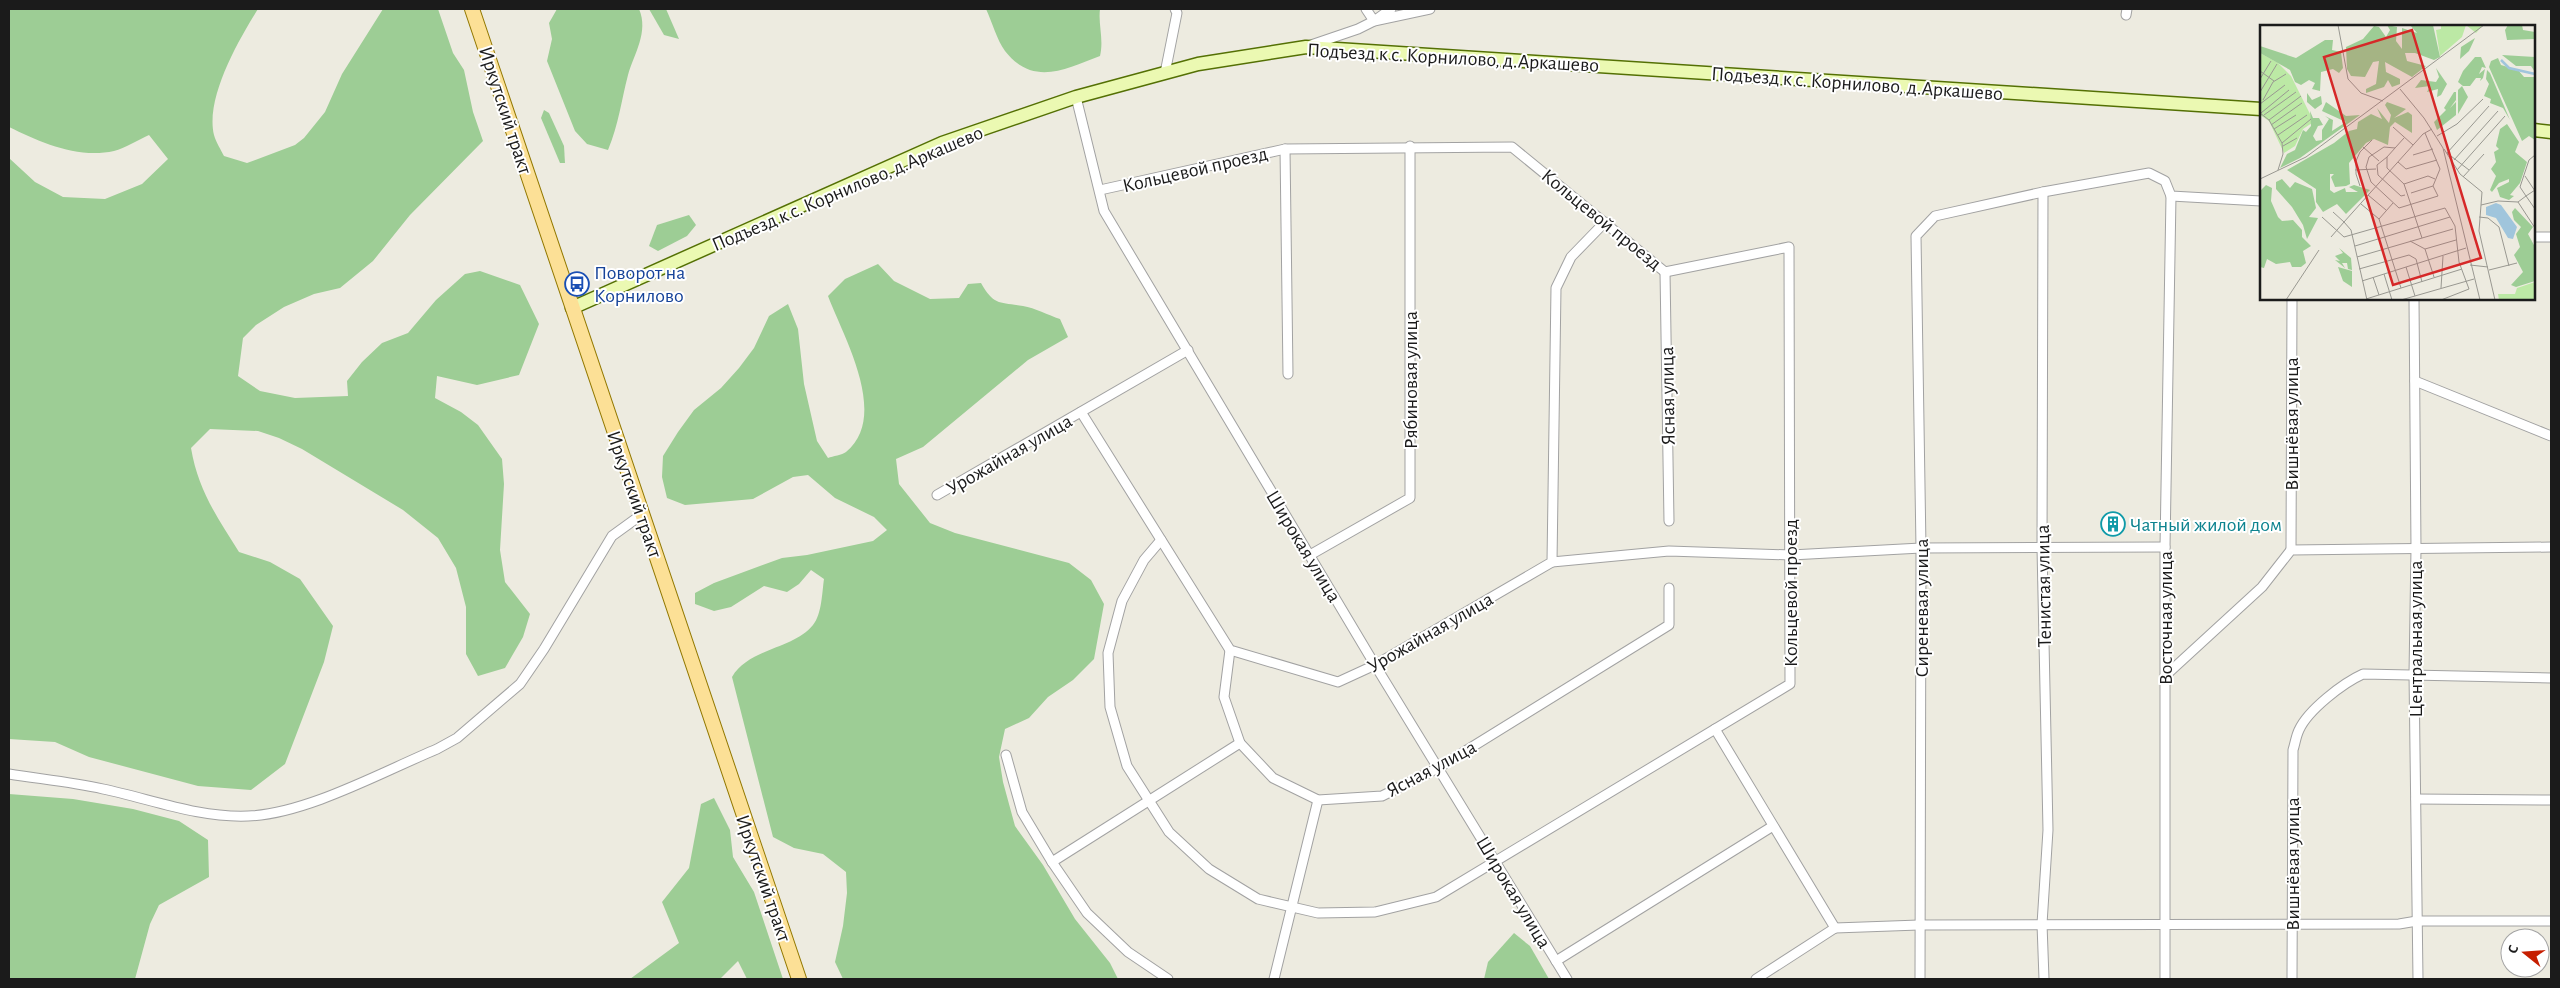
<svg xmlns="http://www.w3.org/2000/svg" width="2560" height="988" font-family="'Alegreya Sans',sans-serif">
<rect width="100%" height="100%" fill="#edebe0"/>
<g fill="#9dcd95">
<path d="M9,9H258C239,39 205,98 214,135C216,142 221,150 224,156L247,163L295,145L304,138L325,112L342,74L383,9H438L453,53L464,70L473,112L483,141L410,215L373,261L340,288L314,294L284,307L256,325L243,338L238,376L260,391L295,398L348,396L347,381L362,362L382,343L408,333L436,300L465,274L480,271L520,285L539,324L519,375L477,385L437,376L435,398L461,412L478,425L502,459L504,484L500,550L505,582L530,614L523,637L505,668L478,676L466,654V607L456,568L438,538L403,510L302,449L279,438L258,431L210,429L191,448C198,490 217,517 239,552L270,562L300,579L333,626L324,662L285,764L251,790L198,786L89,757L55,742L9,739V158L35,182L63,197L105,199L142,184L168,159L149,135C138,140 125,148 114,151C77,159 40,142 9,127Z"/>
<path d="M557,9H639C649,32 634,54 628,75C621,102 619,123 608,150L587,144L575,131L547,61L552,39L549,23Z"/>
<polygon points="649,9 666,9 679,39 664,35"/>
<path d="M986,9H1100C1098,25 1104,39 1100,56C1066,69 1033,87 1005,51C997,40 992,22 986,9Z"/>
<polygon points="544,110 549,113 564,146 565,163 560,163 541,118"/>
<polygon points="689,215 696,225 687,236 658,251 649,246 657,225"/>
<path d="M878,264L894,281L930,299L959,298L968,284L981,283C994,306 1000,302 1023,306C1035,308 1048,315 1060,319L1068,337L1028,360L923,447L896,459L899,484L930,523L955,533L1069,563L1091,580L1104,604L1094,659L1073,680L1048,697L1029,718L1005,729L999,757L1003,782L1015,826L1043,865L1075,919L1110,963L1118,979H843L835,962L843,926L847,893L846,872L823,854L794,848L773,837L732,677C749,648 794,649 813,625C822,614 822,592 824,579L811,570L799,584L787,592L764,586L731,607L714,611L695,604V593L714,583L782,558L807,555L873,541L887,530L874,517L835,498L808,475L793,477L753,499L685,505L667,498L662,477L663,456L678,432L694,410L721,388L739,368L754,348L769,316L788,304L798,329L804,384L817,441L828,458C833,456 842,455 846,452C890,416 843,336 828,296L845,279Z"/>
<polygon points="9,794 73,799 133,809 179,821 208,840 209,877 159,905 150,924 135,979 9,979"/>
<polygon points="714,798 730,830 733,857 754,892 783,979 747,979 738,961 720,979 630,979 679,943 662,902 689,868 701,804"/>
<polygon points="1514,933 1530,946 1549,979 1484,979 1488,962"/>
</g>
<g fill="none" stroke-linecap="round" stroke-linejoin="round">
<g stroke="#a2a2a2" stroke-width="11">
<g id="street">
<polyline points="1366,9 1374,21 1391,9"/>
<polyline points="2126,15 2127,9"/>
<polyline points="1311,45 1358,29 1374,21 1430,9"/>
<polyline points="1165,73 1177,13 1175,9"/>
<polyline points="1076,97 1104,211 1375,665 1567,979"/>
<polyline points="1285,149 1288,374"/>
<polyline points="1100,190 1285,149 1512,147 1665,272 1789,247 1790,684 1436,897 1375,912 1318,913 1258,899 1209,869 1169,832 1127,766 1110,707 1108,653 1122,601 1144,560 1161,540"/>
<polyline points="2043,192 2042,548 2048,830 2042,924 2044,979"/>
<polyline points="2534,237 2551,237"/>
<polyline points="1665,272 1669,521"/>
<polyline points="2414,299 2416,549 2414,674 2418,979"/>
<polyline points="2415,381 2551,436"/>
<polyline points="1081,412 1230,650 1338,682 1375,665 1552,562 1556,288 1571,257 1605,222"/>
<polyline points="937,495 1188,350"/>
<polyline points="2291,550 2292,299"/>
<polyline points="1310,555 1410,498 1410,146"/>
<polyline points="1552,562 1669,551 1791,555 1921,548 2165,547"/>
<polyline points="1230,650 1224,697 1240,743 1273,778 1318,800 1382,796 1438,768 1669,625 1669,588"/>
<polyline points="2165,676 2262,587 2291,550 2551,547"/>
<polyline points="1715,729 1835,928"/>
<polyline points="1006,755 1022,812 1052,862 1087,913 1128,952 1168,979"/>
<path d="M9,774C40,779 72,782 103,789C151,799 198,818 248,816C306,814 382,772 437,749L457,738L520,684L544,649L612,536L641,515"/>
<polyline points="2416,799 2551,800"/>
<polyline points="1052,862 1240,743"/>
<polyline points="1835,928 1919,925 2399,924 2417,921 2551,921"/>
<polyline points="1556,961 1773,826"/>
<polyline points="1274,979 1318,800"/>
<polyline points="1756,979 1835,928"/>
<polyline points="1920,979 1921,548 1916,236 1935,216 2043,192 2149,173 2165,181 2171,196 2261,201"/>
<polyline points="2165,979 2165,547 2171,196"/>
<path d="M2292,979L2293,750C2295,744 2296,736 2299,730C2308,710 2343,683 2363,674L2551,678"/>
</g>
</g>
<g stroke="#547004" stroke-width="15">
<g id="secondary">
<polyline points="2534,130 2551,132"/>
<polyline points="572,308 942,143 1076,97 1198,64 1306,47 2261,109"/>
</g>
</g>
<g stroke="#927800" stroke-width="16">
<polyline id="primary" points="472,9 799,979"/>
</g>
<use href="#street" stroke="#fff" stroke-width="9"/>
<use href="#secondary" stroke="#ebf9b2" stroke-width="12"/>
<use href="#primary" stroke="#fce096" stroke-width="14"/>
</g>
<defs>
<g id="bus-ring" transform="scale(1.25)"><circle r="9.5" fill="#fff" stroke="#1a4fb4" stroke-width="1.5"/><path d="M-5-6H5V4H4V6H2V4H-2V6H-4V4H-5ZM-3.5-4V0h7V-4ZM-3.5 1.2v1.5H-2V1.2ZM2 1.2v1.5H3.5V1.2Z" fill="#1a4fb4"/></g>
<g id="building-ring" transform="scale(1.25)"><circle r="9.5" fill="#fff" stroke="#0f9aa8" stroke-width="1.5"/><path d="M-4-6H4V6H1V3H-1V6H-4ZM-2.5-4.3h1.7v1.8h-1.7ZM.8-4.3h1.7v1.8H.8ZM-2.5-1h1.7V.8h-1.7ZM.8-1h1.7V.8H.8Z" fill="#0f9aa8"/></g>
</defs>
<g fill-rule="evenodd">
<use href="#bus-ring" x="577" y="284"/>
<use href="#building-ring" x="2113" y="524"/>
</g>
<g text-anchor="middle" stroke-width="4" stroke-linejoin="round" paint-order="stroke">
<g font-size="20" fill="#1b1b1b" stroke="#fff">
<text transform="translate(1453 57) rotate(3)" y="7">Подъезд к с. Корнилово, д.Аркашево</text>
<text transform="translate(1857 83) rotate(4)" y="7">Подъезд к с. Корнилово, д.Аркашево</text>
<text transform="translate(506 110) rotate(72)" y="7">Иркутский тракт</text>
<text transform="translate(1195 169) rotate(-13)" y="7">Кольцевой проезд</text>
<text transform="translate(847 188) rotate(-23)" y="7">Подъезд к с. Корнилово, д.Аркашево</text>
<text transform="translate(1602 219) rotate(39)" y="7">Кольцевой проезд</text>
<text transform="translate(1410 380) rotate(-90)" y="7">Рябиновая улица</text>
<text transform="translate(1667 396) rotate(-91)" y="7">Ясная улица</text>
<text transform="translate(2291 424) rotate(-90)" y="7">Вишнёвая улица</text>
<text transform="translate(1009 454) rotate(-30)" y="7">Урожайная улица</text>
<text transform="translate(635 494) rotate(71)" y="7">Иркутский тракт</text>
<text transform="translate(1304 546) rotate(59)" y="7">Широкая улица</text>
<text transform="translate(2043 586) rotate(-91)" y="7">Тенистая улица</text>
<text transform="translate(1790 593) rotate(-90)" y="7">Кольцевой проезд</text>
<text transform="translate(1921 608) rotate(-90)" y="7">Сиреневая улица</text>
<text transform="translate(2165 618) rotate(-90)" y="7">Восточная улица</text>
<text transform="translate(1430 632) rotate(-30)" y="7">Урожайная улица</text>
<text transform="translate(2415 639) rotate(-90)" y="7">Центральная улица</text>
<text transform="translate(1431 768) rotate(-28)" y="7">Ясная улица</text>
<text transform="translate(2292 864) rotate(-90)" y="7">Вишнёвая улица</text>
<text transform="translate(764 878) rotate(71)" y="7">Иркутский тракт</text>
<text transform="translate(1514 892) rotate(59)" y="7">Широкая улица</text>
</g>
<g font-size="20" fill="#164399" stroke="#fff" text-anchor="start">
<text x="594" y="279">Поворот на<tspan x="594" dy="23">Корнилово</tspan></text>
</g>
<g font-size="20" fill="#0d838f" stroke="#fff" text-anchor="start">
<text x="2130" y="531">Чатный жилой дом</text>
</g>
</g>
<g transform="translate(2260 25)">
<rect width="275" height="275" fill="#edebe0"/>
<path d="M181,0H223L216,8L206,0L202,12L180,31L176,5L181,4ZM0,28L18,38L31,51L50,89L52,98L43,104L35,121L24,128L9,96L0,90ZM275,257V275H239L238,269H255L257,263Z" fill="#bce9a5"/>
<path d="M127,0L137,2L136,16L142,24V3L157,8L150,0H173L180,32L174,35L155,28H145L147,36L166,41L152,52L125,37L126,47L140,54V59L132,62L128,55L124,62L106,68V64L116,59L119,36L113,37L105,52L91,51L87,44L86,22L103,14L114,1L119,2L126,12L130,5ZM248,0H262L263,5L275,7V14L247,15L245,5ZM215,13L209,26L200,34L201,22ZM65,15H73L72,25L81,27L83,43L79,48L73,44L61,47L60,66L52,64L55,58L49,55L41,60L35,57L30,45L0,28V21L36,33ZM242,30L275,32V47L271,41H256ZM221,32L226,43L222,42L219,49L225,44L223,53L220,56L221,53H216L210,61H203L198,57L203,46L215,32ZM238,33L241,40L258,45L264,52H274L275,115L269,111L262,116L229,42L231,36ZM176,43L187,59L181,70L177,72L178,64L167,67L170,61L155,63L161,55L176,57L179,52ZM227,45L230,48L250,95L243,83L230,78L231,74L224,71L229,59L226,54ZM202,61L208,72L198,89V65ZM194,67H196V75L190,83L196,77V90L177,105L174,97L186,85L184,83ZM47,68L52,75L61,71L62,79L55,84L47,77ZM66,77L86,91L100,90L40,133L20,143L27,129L35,125L43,105L46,107L51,101L50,86L53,93H59L63,100L58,101L53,111L56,116L62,115V105L69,94L65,91L73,95L72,106L86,97L62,86ZM127,77L146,84L134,93L148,87L152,90V108L135,97L130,102L128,120L114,114L106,118L89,138L90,159L86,161L75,162L71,152L74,149H70V165L74,168L85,163L86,167H98L89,162L94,160L110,165L86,189L77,179L63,187L56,177V164L27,145L74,118L89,106L97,104L98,97L111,89L122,94L117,83L129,98L131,90L125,80ZM247,99L259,117L255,127L267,137L260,158L250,170L254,171L249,175L240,172L237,163L249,157V154L239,158L232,167L230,165L236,151L231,144L236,137L234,127L239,124L236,121L240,104ZM22,154L30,163L35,157L52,164L56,183L49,192L58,193L47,214L43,200L32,182L16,164V157ZM6,160L12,163L11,176L18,192L22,196L33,195L42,205V212L51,221L43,226L46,238L41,242H32L30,237L16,239L7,234L4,243L0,242V166ZM255,183L273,202L268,209L275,222V256L256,262L251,260L263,247L254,230L260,222L256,209L261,202L254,195L252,187ZM79,223L91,233L92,245L88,244L87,238H82L85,243L75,235L80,236L75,231L83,228ZM78,242L92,246V262L83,256Z" fill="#9dcd95"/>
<path d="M236,178L241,180L257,202L253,214L248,213L236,193L226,190V182Z" fill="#a0c5dc"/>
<path fill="none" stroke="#a0c5dc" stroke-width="2.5" d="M241,35L249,43L275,49"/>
<path fill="none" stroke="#999891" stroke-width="1" d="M78,0L88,54L101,68L123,76M0,46L14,56M0,54L11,36M140,64L164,93L183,123L220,275M0,67L17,39M3,75L13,57L26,49M0,79L25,60M0,88L9,95L22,118L23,129L18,145M1,88L29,65M4,90L36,67M9,95L41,71M11,100L42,78M133,102L153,120M14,104L36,90M18,110L47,90M177,111L197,99L223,74M144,113L127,132V143L144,159L168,151L175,154M22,118L51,94M23,121L37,113M103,122L119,136M135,123L124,122L109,132L106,142L111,157L139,183L178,171L173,161L180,144L165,108M184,124L200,149L222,167L219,206L235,275M153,130L173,124M127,132L117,140L118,150L141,171L145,170M194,135L238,86M138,137L146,144L177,135M95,145L116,144M197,145L245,91M209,145L187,128L229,81M265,151L275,166M203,152L224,129M0,154L46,132L224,0M144,159L162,213M100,161L96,149V136L100,127L112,115M275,165L266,171L275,184M151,168L173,161M108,170L126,185M258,177L266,171L260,162L269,135L275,130M258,177L275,203M101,179L119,194M221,180L238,176L258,177M62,192L84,212L185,183L195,201L199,237L209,264L181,275M219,192L228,193L239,202L249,241M119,194L141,263M119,194L133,178M71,212L84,197L73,187M150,216L165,224L174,252M95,221L190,192M165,224L196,215M97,232L193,204M210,240L228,242M146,242L155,271M99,244L149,230L156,234L162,257M229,245L257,238M124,249L132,275M113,252L119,270M102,256L206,223M181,263L183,231M106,274L202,244M26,275L59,225M107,275L91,205L84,197L163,109L172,104M141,275L214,254"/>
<path fill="#d62828" fill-opacity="0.15" stroke="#d62828" stroke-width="2.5" d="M152,5L221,233L133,260L64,32Z"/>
<rect width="275" height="275" fill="none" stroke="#1b1b1b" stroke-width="2.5"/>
</g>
<rect width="2560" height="988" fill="none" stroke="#1b1b1b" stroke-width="20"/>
<g transform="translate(2525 953) rotate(287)"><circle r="24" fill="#ffffff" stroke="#a4a4a4"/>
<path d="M0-4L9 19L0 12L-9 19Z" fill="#c61e00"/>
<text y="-8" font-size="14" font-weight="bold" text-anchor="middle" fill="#1b1b1b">С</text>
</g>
</svg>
